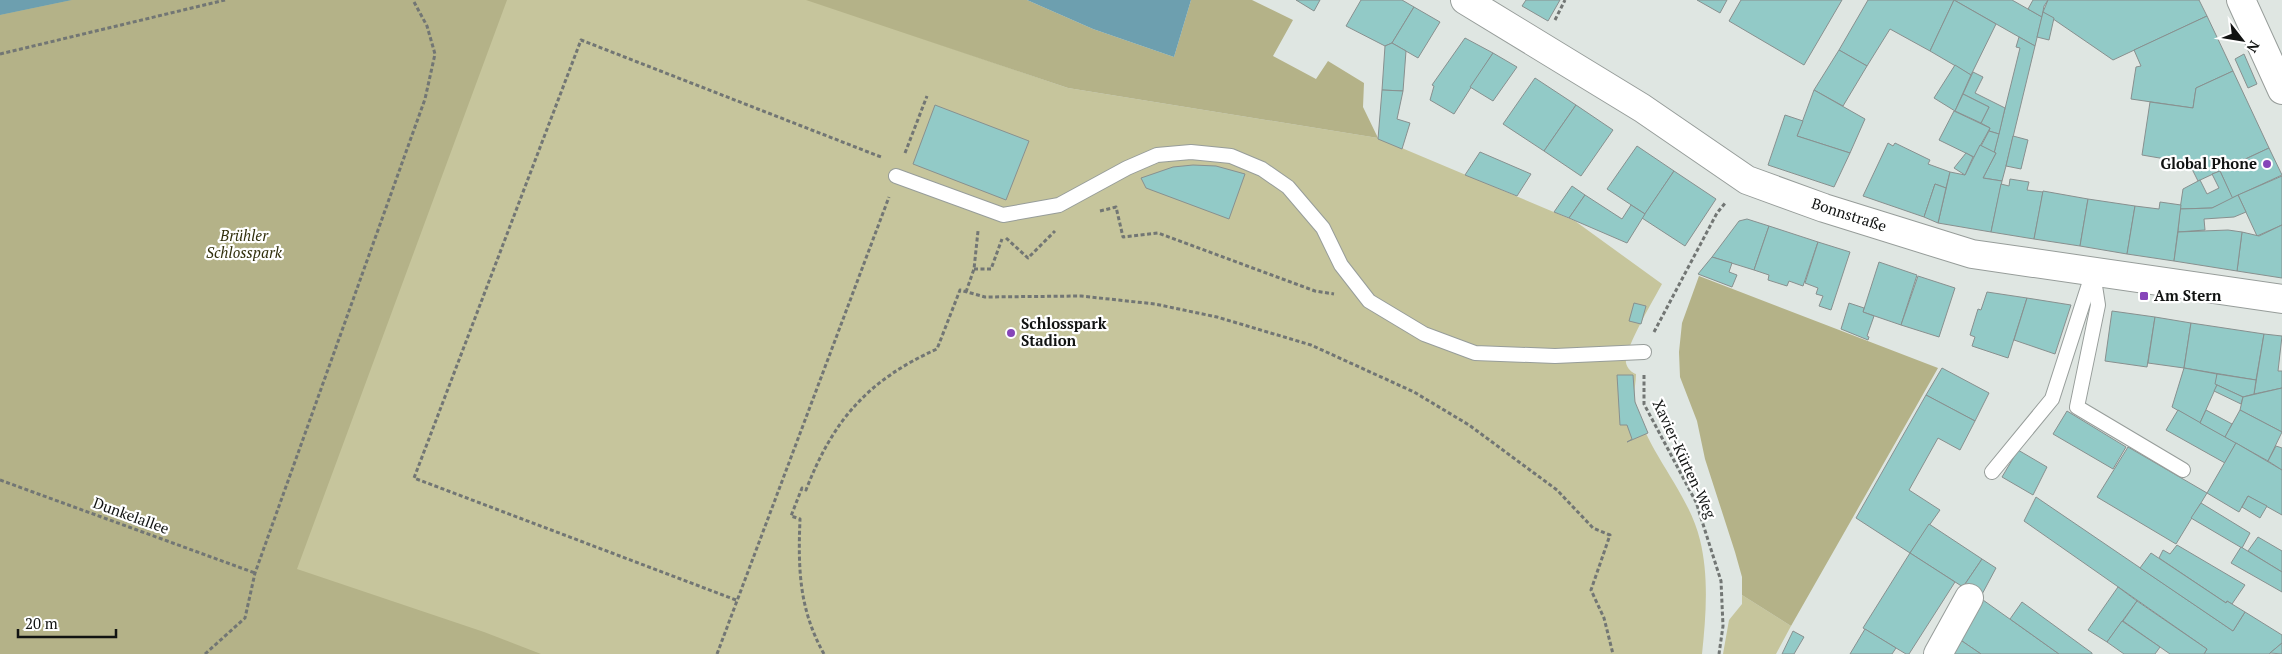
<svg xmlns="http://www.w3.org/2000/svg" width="2282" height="654" font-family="'PT Serif',serif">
<rect width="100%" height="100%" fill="#dfe6e2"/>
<g fill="#c6c59c">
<path d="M0,0H810L1068,88L1378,138L1575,221L1662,284C1654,299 1624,349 1626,363C1627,368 1632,373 1636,374C1636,383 1633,393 1635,401C1645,451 1688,490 1700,540C1709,576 1706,617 1702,654H0Z"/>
<polygon points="1742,595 1791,626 1776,654 1723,654 1729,620 1742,604"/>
</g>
<g fill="#b4b288">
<polygon points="72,0 507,0 297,569 484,632 541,654 0,654 0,15"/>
<polygon points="806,0 1027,0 1093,29 1174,57 1191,0 1252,0 1293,20 1273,56 1316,79 1328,61 1364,83 1363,107 1378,138 1068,88"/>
<polygon points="1699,276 1938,368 1791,626 1742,595 1742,577 1735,552 1705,459 1697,421 1680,377 1679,352 1682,323"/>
</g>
<g fill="#6d9faf">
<polygon points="0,0 72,0 0,15"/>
<polygon points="1027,0 1191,0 1174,57 1093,29"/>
</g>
<g fill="#92cac7" stroke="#88908f">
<polygon points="1296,0 1320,0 1314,11"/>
<polygon points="1361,0 1402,0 1414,7 1392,43 1385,46 1346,26"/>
<polygon points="1526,0 1560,0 1548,21 1522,6"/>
<polygon points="1697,0 1727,0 1720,13"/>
<polygon points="1741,0 1842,0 1804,65 1729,21"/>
<polygon points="1868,0 1954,0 1930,51 1890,29 1867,66 1839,50"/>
<polygon points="1954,0 2012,0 2042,17 2035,46"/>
<polygon points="1954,0 1996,24 1971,75 1930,51"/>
<polygon points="2033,0 2048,0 2044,6 2042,17 2028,9"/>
<polygon points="2048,0 2199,0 2207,16 2113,60 2043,12"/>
<polygon points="1414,7 1440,22 1418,58 1392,43"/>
<polygon points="2043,12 2054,18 2049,40 2037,37"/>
<polygon points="2207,16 2233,71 2196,88 2193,108 2131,99 2136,67 2141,66 2134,50"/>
<polygon points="2019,37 2035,46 2006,166 2002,181 1983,178 1996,153 1994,153 2020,48 2016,47"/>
<polygon points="1465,38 1493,53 1454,114 1430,100 1434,86 1432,85"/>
<polygon points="1392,43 1406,51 1403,91 1382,90 1385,46"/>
<polygon points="1839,50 1867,66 1843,106 1814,90"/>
<polygon points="1493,53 1517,67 1493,101 1470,87"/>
<polygon points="2244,54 2257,84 2248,88 2235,59"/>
<polygon points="1955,65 1971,75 1955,111 1934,98"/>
<polygon points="2233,71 2269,148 2198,181 2189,163 2142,155 2150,102 2193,108 2196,88"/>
<polygon points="1973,72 1983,77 1975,93 2005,108 1999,134 1989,131 1990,128 1981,123 1989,107 1963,94"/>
<polygon points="1535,78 1576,105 1544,151 1503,124"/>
<polygon points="1382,90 1403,91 1397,119 1410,123 1402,149 1378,139"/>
<polygon points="1814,90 1865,119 1850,153 1797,136"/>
<polygon points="1963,94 1989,107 1981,123 1955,111"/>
<polygon points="935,105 1029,141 1006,200 913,164"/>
<polygon points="1576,105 1613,130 1581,176 1544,151"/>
<polygon points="1954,111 1990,128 1974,157 1939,140"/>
<polygon points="1785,115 1803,121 1797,136 1850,153 1834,187 1768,165"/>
<polygon points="1989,131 1999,134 1994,153 1981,146"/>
<polygon points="2013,136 2028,140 2021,169 2006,166"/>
<polygon points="1888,143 1893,146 1895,143 1930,160 1928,164 1950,172 1946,188 1935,184 1924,217 1863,196"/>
<polygon points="1980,145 1996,153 1983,178 2002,181 1991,232 1938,223 1950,172 1965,175"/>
<polygon points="1637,146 1674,171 1645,214 1607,189"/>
<polygon points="2269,148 2282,175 2232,198 2220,171"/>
<polygon points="1480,152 1531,174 1517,196 1465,175"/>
<polygon points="1966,153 1973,157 1965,175 1954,168"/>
<polygon points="1193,165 1216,166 1245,174 1229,219 1146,188 1141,178 1173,167"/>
<polygon points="1674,171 1716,199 1685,246 1642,218"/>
<polygon points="2220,171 2233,199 2212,208 2180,209 2183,189 2200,180 2207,194 2219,188 2212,174"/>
<polygon points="2282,176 2282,225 2257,236 2238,195"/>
<polygon points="2010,179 2029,182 2027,190 2043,192 2034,239 1991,232 2001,184 2009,186"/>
<polygon points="1935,184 1946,188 1938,223 1924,217"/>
<polygon points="1572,186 1585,195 1569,218 1554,212"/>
<polygon points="2043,191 2088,199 2080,246 2034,239"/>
<polygon points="1585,195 1622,219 1631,205 1645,214 1627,243 1569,218"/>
<polygon points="2238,195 2246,212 2234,217 2204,219 2205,230 2178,232 2180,209 2212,208"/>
<polygon points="2088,199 2135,206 2127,254 2080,246"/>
<polygon points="2160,202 2181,205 2174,261 2127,254 2135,206 2159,209"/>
<polygon points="1747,219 1769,226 1754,270 1712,257 1739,221"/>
<polygon points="2282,225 2282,278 2237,271 2242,232 2259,236"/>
<polygon points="1769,226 1818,242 1803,286 1789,281 1787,286 1768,280 1769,275 1754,270"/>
<polygon points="2228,230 2242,232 2237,271 2174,261 2178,232"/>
<polygon points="1818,242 1850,252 1831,310 1819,306 1823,296 1816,294 1818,288 1805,283"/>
<polygon points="1712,257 1732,263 1729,272 1737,275 1732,287 1698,274"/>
<polygon points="1879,262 1917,275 1901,325 1863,312"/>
<polygon points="1918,276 1955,288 1939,337 1901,325"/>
<polygon points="1987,292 2027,298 2008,358 1972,346 1975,337 1970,335 1978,309 1981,310"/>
<polygon points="2027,298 2071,305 2055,354 2014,340"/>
<polygon points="1634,303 1646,306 1641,324 1629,321"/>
<polygon points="1849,303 1864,308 1863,312 1874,316 1867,336 1869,337 1868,340 1841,329"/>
<polygon points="2112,311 2155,317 2147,367 2105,361"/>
<polygon points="2155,317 2191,323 2184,368 2148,363"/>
<polygon points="2191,323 2264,334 2256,380 2184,368"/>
<polygon points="2264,334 2282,336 2278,371 2282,371 2282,388 2254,394"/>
<polygon points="1942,368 1989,393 1975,421 1926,395"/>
<polygon points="2184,368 2217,374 2217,385 2200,423 2172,407"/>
<polygon points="2217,374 2256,380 2254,394 2243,397 2215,384"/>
<polygon points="1617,375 1633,375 1635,402 1648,433 1627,442 1632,439 1627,425 1620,425"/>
<polygon points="2217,385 2243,397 2241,404 2214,391"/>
<polygon points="2282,388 2282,432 2240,410 2243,397"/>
<polygon points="1926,395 1975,421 1960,450 1938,438 1909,490 1940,510 1910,553 1856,518"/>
<polygon points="2178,410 2236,443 2225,463 2166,430"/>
<polygon points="2206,410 2232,424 2225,437 2200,423"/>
<polygon points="2240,410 2282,432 2268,461 2225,437"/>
<polygon points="2067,411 2126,447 2113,469 2053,434"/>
<polygon points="2236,443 2282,470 2282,515 2248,496 2239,512 2207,493"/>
<polygon points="2276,446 2282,448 2282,470 2268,461"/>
<polygon points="2128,447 2207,493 2176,544 2097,497"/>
<polygon points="2018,450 2047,467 2033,495 2002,477"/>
<polygon points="2248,496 2267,506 2260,518 2242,507"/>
<polygon points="2036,497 2233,631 2245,612 2282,635 2282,643 2269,654 2204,654 2207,649 2024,521"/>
<polygon points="2201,503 2250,533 2242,548 2191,518"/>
<polygon points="1929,524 1982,559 1963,587 1910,553"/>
<polygon points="2258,537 2282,551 2282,572 2248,551"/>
<polygon points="2177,545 2245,585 2232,604 2227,601 2226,603 2159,558 2163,550 2170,554"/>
<polygon points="2241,547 2282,572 2282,592 2231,563"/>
<polygon points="1910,553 1955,582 1909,654 1906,654 1863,628"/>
<polygon points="2151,553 2226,603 2227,601 2245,612 2233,631 2140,568"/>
<polygon points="1982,559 1996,568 1980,598 1963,587"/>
<polygon points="2118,587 2137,601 2107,642 2088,630"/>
<polygon points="1983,600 2059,654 1981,654 1959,639"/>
<polygon points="2137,601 2207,649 2204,654 2170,654 2123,621"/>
<polygon points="2022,602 2092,653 2092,654 2059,654 2010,619"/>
<polygon points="2122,621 2160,647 2155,654 2124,654 2107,642"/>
<polygon points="1865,629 1896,648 1892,654 1850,654"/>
<polygon points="1793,631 1804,637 1794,654 1782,654"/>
<polygon points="1959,639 1981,654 1950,654"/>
<polygon points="2282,643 2282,654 2270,653"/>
</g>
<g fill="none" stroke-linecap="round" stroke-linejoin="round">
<g stroke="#979d9a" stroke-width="16">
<g id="lane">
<polyline points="896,176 1003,215 1059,205 1127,168 1157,155 1191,152 1231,156 1262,169 1288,187 1323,228 1341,265 1369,301 1424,334 1475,353 1555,356 1644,352"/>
<polyline points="2093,273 2098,305 2077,407 2183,470"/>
<polyline points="1992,472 2052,399 2092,275"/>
</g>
</g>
<g stroke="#979d9a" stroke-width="30">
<g id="street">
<polyline points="1465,0 1642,108 1747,180 1824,208 1972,254 2282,299"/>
<polyline points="2241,0 2282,90"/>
<polyline points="1938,654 1969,598"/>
</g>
</g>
<g stroke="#727674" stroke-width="3" stroke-dasharray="4 2.5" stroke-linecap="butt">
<polyline points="1555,20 1565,0"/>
<polyline points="0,54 225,0"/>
<polyline points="905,153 927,96"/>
<polyline points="1100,211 1116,207 1123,237 1158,233 1315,291 1334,294"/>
<polyline points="1006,238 1028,258 1055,231"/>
<polyline points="974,269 991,269 1002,239"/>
<polyline points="966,292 974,269 978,231"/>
<polyline points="1654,332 1717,213 1726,202"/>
<polyline points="1644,375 1644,404 1696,502 1721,581 1723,626 1719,654"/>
<polyline points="0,480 255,573"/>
<polyline points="736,600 414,478 581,40 881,157"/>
<polyline points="205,654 245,618 255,573 425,99 435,54 427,26 413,0"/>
<polyline points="717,654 889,197"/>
<path d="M824,654C799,609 798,569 800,519L791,516L802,488L806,490C833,420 868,380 937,349L960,290L985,297L1081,296L1155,304L1217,317L1311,345L1414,392L1469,425L1557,490L1593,528L1610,535L1591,590L1604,618L1613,654"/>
</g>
<use href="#lane" stroke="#fff" stroke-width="14"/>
<use href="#street" stroke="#fff" stroke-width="28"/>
</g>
<g fill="#8645b9" stroke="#fff" stroke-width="2">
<circle cx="2267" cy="164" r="5"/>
<rect x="2139" y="291" width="10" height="10" rx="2.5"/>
<circle cx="1011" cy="333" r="5"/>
</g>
<g text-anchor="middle" stroke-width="4.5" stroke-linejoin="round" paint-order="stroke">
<g font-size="15" font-weight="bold" fill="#111312" stroke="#fff" text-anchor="start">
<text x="2257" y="169" text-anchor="end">Global Phone</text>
<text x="2154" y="301">Am Stern</text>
<text x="1021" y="329">Schlosspark<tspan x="1021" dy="17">Stadion</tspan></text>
</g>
<g font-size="15" fill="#111312" stroke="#fff">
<text transform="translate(1849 215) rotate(18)" y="5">Bonnstraße</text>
<text transform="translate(1684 459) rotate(65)" y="5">Xavier-Kürten-Weg</text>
<text transform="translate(131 516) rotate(20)" y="5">Dunkelallee</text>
</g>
<g font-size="15" font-style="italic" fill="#32300d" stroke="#fff">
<text x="244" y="241">Brühler<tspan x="244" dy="17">Schlosspark</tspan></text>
</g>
</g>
<g transform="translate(2242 40) rotate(121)" stroke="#ffffff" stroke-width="4" paint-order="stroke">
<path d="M0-4L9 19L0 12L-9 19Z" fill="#111312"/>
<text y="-8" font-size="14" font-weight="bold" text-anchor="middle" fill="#111312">N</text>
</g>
<path d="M18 629v8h98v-8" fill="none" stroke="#111312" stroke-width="2.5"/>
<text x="25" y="629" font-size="15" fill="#111312" stroke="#ffffff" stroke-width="4" paint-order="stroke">20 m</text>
</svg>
